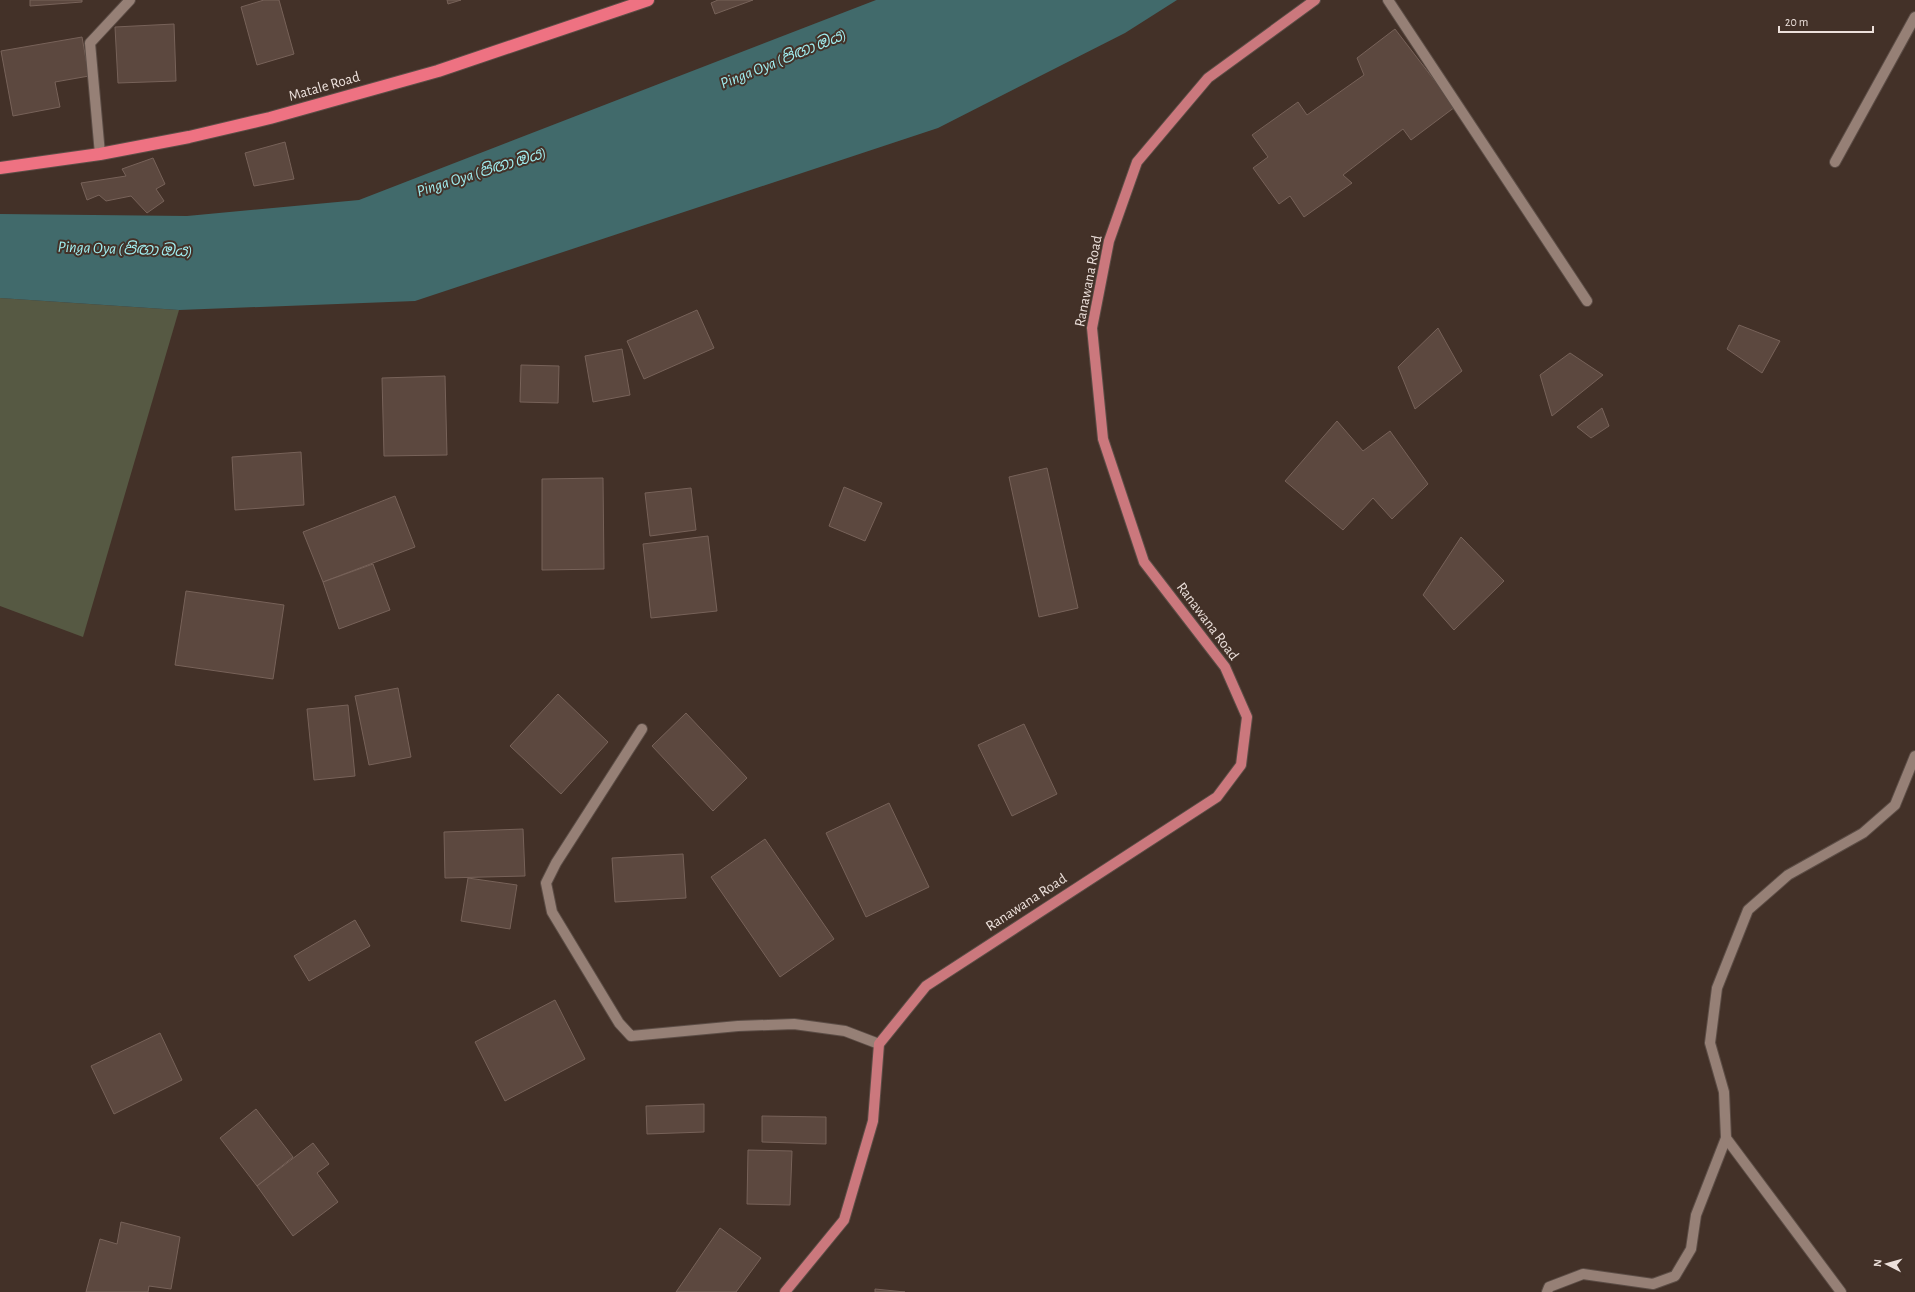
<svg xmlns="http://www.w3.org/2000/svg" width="1915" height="1292" font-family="'Alegreya Sans','Noto Sans Sinhala',sans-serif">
<rect width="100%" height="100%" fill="#433128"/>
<polygon fill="#565943" points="0,298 179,310 83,637 0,606"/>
<polygon fill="#416a6b" points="876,0 1177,0 1125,33 938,128 415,301 179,310 0,298 0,214 187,216 359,200"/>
<g fill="#5c483f" stroke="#776259">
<polygon points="30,0 82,0 82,2 30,6"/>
<polygon points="264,0 279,0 294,54 257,65 241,7"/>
<polygon points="447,0 461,0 448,4"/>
<polygon points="718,0 753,0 715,14 711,3"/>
<polygon points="174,24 176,81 118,83 115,27"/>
<polygon points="1395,29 1455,107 1411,140 1403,129 1343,175 1352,183 1304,217 1290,196 1279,204 1253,168 1268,157 1252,135 1298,102 1307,115 1364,75 1357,58"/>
<polygon points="82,37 89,76 55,82 60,107 13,116 1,51"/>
<polygon points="285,142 294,179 254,186 245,153"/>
<polygon points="153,158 165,184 156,189 164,201 147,213 131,196 106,201 99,195 87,200 81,183 126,176 122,169"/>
<polygon points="697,310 714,348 644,379 627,341"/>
<polygon points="1739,325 1780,341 1762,373 1727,349"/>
<polygon points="1438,328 1462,371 1415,409 1398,367"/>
<polygon points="622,349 630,395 593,402 585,356"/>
<polygon points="1570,353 1603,375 1552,416 1540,375"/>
<polygon points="521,365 559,366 558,403 520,402"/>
<polygon points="445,376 447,455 384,456 382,378"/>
<polygon points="1602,408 1609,426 1591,438 1577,427"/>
<polygon points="1337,421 1363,451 1390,431 1428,484 1392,519 1373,498 1343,530 1285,481"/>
<polygon points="301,452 304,505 235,510 232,457"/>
<polygon points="1047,468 1078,608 1039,617 1009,477"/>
<polygon points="603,478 604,569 542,570 542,479"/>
<polygon points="844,487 882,503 865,541 829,526"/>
<polygon points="691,488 696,530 650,536 645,493"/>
<polygon points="395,496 415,547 323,582 303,532"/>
<polygon points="708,536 717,611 651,618 643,544"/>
<polygon points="1461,537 1504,581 1454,630 1423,595"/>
<polygon points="373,564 390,610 339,629 323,582"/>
<polygon points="186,591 284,605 273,679 175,665"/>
<polygon points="398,688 411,757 369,765 355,696"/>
<polygon points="558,694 608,742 561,794 510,746"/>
<polygon points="348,705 355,776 314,780 307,709"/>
<polygon points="686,713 747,778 713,811 652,746"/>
<polygon points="1024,724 1057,794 1012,816 978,745"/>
<polygon points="889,803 929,887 866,917 826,833"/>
<polygon points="523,829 525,876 445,878 444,832"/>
<polygon points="765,839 834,939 780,977 711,877"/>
<polygon points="683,854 686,898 615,902 612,858"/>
<polygon points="468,878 517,885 510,929 461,921"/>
<polygon points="355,920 370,946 309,981 294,956"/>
<polygon points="555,1000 585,1059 505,1101 475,1042"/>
<polygon points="160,1033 182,1080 114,1114 91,1066"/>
<polygon points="704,1104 704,1132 647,1134 646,1106"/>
<polygon points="256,1109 293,1157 257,1186 220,1138"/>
<polygon points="762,1116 826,1117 826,1144 762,1142"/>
<polygon points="313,1143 329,1164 317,1173 338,1202 293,1236 257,1186"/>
<polygon points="748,1150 792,1151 790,1205 747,1204"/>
<polygon points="121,1222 180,1237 171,1289 149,1286 148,1292 86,1292 100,1239 117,1244"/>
<polygon points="720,1228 761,1258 736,1292 676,1292"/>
<polygon points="875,1289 905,1292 875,1292"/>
</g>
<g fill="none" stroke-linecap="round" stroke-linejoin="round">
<g stroke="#5c4d46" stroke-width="12">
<g id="street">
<polyline points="1388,0 1587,301"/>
<polyline points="100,154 90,43 130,0"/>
<polyline points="1835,162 1915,17"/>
<polyline points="642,729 556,863 546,883 552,912 619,1023 631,1036 738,1026 794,1024 845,1031 879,1044"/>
<polyline points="1726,1138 1841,1292"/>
<polyline points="1547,1292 1549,1287 1583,1274 1653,1284 1675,1276 1691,1249 1696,1215 1726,1138 1724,1092 1710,1043 1717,988 1748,910 1788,875 1863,833 1895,805 1915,756"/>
</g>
</g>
<g stroke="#5c4d46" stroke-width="12">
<polyline id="primary" points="785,1292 844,1220 873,1121 879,1044 926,986 1217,797 1241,765 1247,717 1225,667 1144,562 1103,439 1092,328 1109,241 1137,162 1208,78 1315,0"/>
</g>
<g stroke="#5c4d46" stroke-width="14">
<polyline id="highway" points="0,168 100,154 189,137 270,118 438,71 648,0"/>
</g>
<use href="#street" stroke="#968076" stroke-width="10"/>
<use href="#primary" stroke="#cb787d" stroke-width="10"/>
<use href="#highway" stroke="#ee7282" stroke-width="12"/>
</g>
<g text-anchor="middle" stroke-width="4" stroke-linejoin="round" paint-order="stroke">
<g font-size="15" fill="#ece0db" stroke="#433128">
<text transform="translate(324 86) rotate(-16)" y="5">Matale Road</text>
<text transform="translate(1088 281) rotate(-79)" y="5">Ranawana Road</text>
<text transform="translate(1208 621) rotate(53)" y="5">Ranawana Road</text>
<text transform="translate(1026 902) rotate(-33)" y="5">Ranawana Road</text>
</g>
<g font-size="16" font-style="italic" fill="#a0edef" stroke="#433128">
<text transform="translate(783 58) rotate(-22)" y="6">Pinga Oya (පිඟා ඔය)</text>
<text transform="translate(481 171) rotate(-17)" y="6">Pinga Oya (පිඟා ඔය)</text>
<text transform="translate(125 248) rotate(2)" y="6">Pinga Oya (පිඟා ඔය)</text>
</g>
</g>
<g transform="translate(1887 1264) rotate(276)" stroke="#433128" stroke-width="3" paint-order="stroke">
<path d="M0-3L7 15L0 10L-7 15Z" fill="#ece0db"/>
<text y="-6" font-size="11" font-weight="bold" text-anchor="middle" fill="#ece0db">N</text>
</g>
<path d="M1779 26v6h94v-6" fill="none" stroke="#ece0db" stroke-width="2"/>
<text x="1785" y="26" font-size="12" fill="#ece0db" stroke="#433128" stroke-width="3" paint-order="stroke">20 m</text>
</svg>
